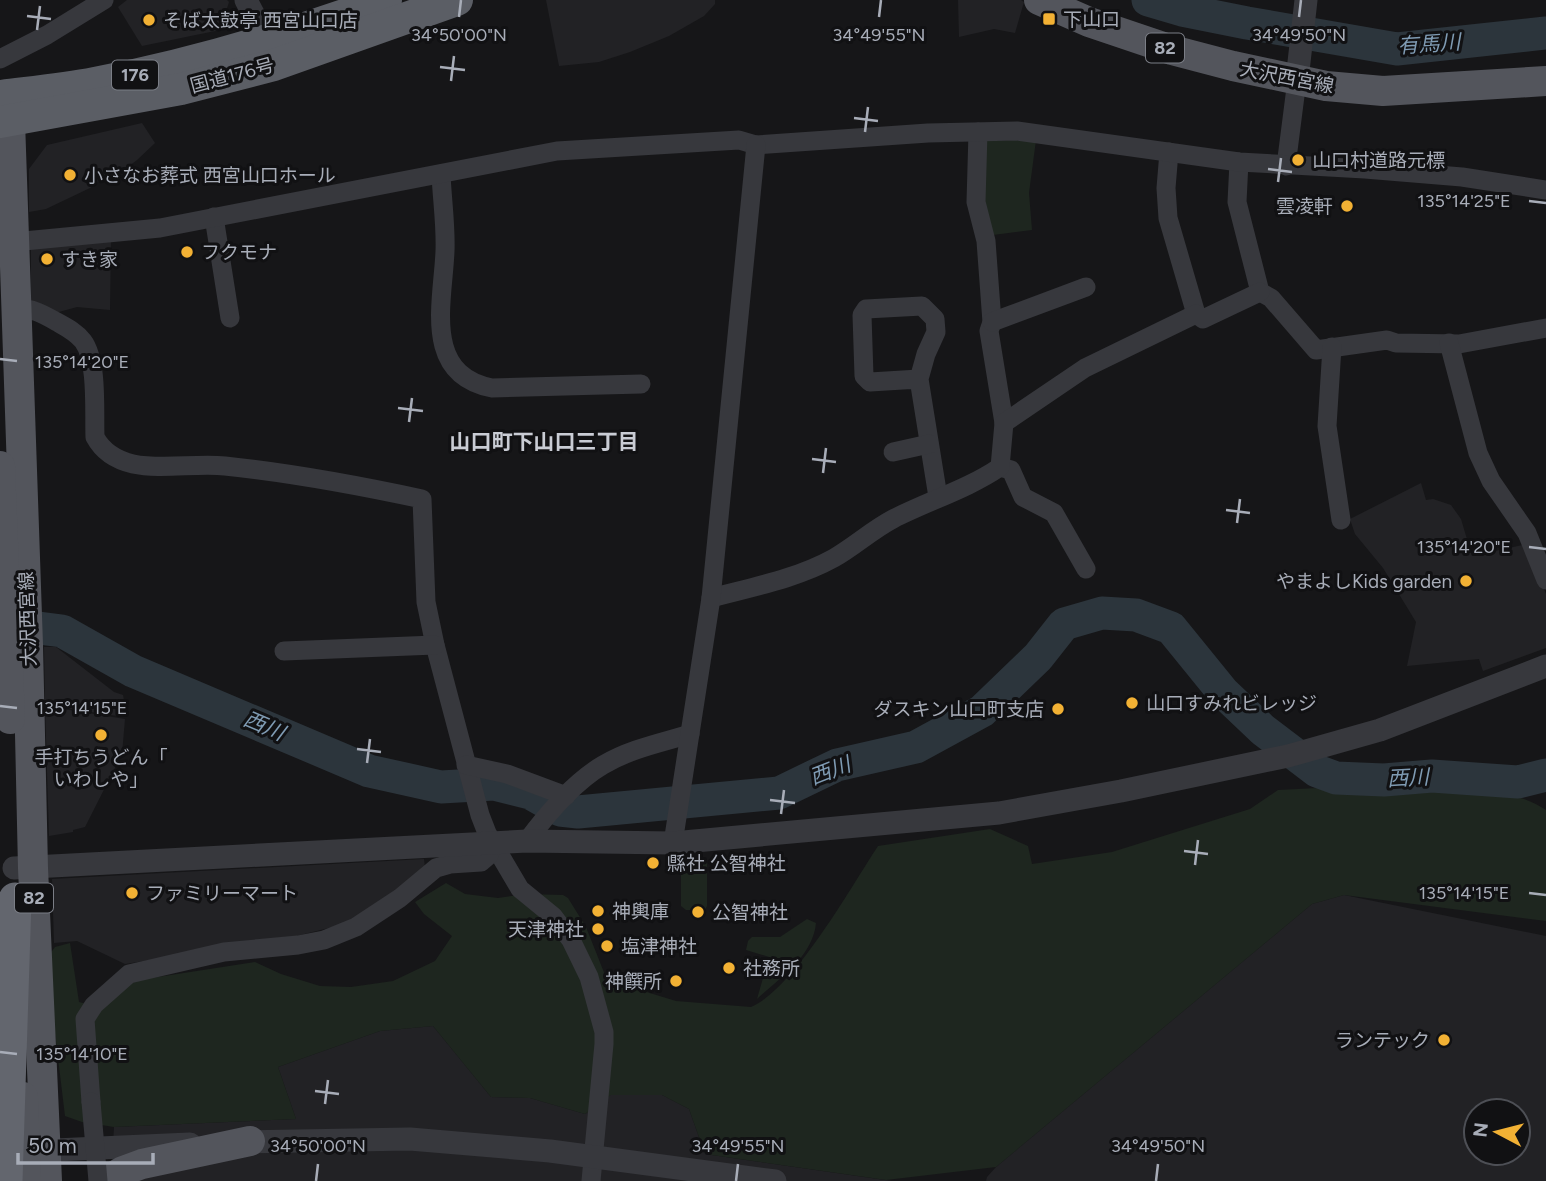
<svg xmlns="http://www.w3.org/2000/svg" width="1546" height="1181" font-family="Figtree,'Noto Sans JP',sans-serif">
<rect width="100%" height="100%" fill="#161618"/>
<g fill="#222225" fill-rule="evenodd">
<polygon points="127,0 227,0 229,2 220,30 142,46 118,7"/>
<polygon points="546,0 715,0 715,4 704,16 669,36 630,52 599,62 559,66"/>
<polygon points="958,0 1021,0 1024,2 1015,33 994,29 959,37"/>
<polygon points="142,123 155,143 137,160 125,169 107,175 90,188 46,209 29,212 29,169 47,145"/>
<polygon points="111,239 110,310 77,307 55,313 31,304 31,246"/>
<polygon points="1421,483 1426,500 1433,499 1451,505 1461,519 1472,556 1527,544 1546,594 1546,648 1483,671 1479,659 1407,666 1416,622 1383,568 1355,534 1350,519"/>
<polygon points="44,647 56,647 114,692 123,695 125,706 124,717 45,705"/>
<polygon points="45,706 125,719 122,754 85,827 73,830 73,832 49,836"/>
<polygon points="424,859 425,868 392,895 341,925 284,939 125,964 77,941 54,943 52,879"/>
<path d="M1344,895L1546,936V1181H986L987,1177L996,1167L1312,904ZM1476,1111H1518V1153H1476Z"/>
<polygon points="433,1026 491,1097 530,1098 585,1114 610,1095 662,1095 689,1109 705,1154 892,1181 111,1181 114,1127 296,1119 278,1067 380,1031"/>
</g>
<g fill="#1e261f">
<polygon points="1036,140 1029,193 1032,230 993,235 982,200 983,141"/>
<path d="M1338,787C1350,789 1363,792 1376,793C1432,796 1495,777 1546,810V921L1344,895L1312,904L996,1167L886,1180L705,1154L689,1109L662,1095H611L585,1114L530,1098L491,1097L433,1026L380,1031L278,1067L296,1119L114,1127L82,1122L65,1116L46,959L55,947L70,943L79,1002L102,1008L132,981L255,962L281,974L320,986L351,987L393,981L435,961L452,936L424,914L415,902L446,883L465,894L498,898L524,894L563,895L568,898L586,927L607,980L676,1001L751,1007C794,989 851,887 878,846L990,829L1028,846L1032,864L1112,852L1250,809L1278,790Z"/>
<polygon points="685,858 704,858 707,862 707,906 705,910 686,910 681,906 681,862"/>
<path d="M807,919L816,923C813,956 780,978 757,999L769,957L746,950L748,941L752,937H780Z"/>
</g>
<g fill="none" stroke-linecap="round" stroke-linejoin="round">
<g stroke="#2c353c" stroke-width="33">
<polyline points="1148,0 1182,10 1247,23 1397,49 1546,33"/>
<polyline points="0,623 62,631 133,671 369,771 441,787 494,784 530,793 560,810 578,812 779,793 837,765 916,747 982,711 1038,657 1064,624 1102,613 1136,615 1171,628 1223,692 1263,730 1317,771 1336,778 1384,780 1432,776 1518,782 1546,775"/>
</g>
<g stroke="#37383d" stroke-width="19">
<polyline points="0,59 47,35 104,0"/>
<polyline points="978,132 976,202 986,241 992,322 989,331 1004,423"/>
<polyline points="1169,152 1166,188 1168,218 1196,314"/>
<polyline points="1239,162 1237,202 1260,292 1271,298 1316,350 1387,340 1396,343 1459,344 1546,328"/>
<polyline points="1286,166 1297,80"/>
<path d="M441,174C442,199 446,225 445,251C443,302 422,374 492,388L641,384"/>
<polyline points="214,217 230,318"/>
<polyline points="3,243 160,228 557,151 739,140 756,145 928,133 1017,131 1239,162 1365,169 1462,177 1546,190"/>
<path d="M16,308C32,308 43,314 57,322C66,327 76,332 83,341C98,361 94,412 95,437C103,452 116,460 133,464C161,470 196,463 225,466C292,473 357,485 422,499L426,602L435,645L480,815L487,833L520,889L553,916L571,940L589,977L604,1032V1044L591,1181"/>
<polyline points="992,322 1086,287"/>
<polyline points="1449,343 1478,453 1491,481 1527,533 1546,580"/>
<polyline points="1332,347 1327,426 1341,520"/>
<polyline points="919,379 870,382 864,376 862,315 866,309 922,306 935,319 936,332 926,354 919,379 938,497"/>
<polyline points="893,452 929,444"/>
<polyline points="1000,467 1011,470 1023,497 1054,513 1086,569"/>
<path d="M711,598C752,587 796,579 834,558C855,546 872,530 893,519C928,501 968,489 1000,467L1004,423L1085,368L1196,314L1203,319L1260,292"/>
<polyline points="284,651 435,645"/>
<polyline points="466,765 507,774 566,796"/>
<path d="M527,841C547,814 574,782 603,765C630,749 660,743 690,734"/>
<polyline points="673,843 711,598 756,145"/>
<polyline points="91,1102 85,1019 94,1005 129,974 224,952 298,945 324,940 356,927 400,898 436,868 450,864 481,862 489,855 493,843"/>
</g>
<g stroke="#37383d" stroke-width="23">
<polyline points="246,0 267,41 272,55"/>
<polyline points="1297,80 1306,0"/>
<polyline points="14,868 527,841 673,843 999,813 1121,791 1288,756 1380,730 1546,666"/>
<polyline points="234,1142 410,1139 550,1151 775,1181"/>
<polyline points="32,1151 190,1144"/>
</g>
<g stroke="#53555c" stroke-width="30">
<polyline points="1039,0 1089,22 1172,50 1233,66 1326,86 1383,91 1546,81"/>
<polyline points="0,102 10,121 28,645 33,868 47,1181"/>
<polyline points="0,466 10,719"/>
<polyline points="23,1097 26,1181"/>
<polyline points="106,1181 123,1171 142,1164 250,1141"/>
</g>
<g stroke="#5b5e65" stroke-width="32">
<path d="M0,96C32,92 64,89 95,83C194,64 291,35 386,0"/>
<polyline points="0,122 181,89 274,65 457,0"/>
</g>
<polyline stroke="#63666e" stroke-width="33" points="6,1181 15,899"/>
<polyline stroke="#37383d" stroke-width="19" points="91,1102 98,1181"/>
</g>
<path fill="none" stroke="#a8adb8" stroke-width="2.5" d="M27,16L51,19M459,17L461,0M879,17L881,0M1299,17L1301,0M37,30L40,6M440,67L465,70M451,81L454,56M854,118L878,121M865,132L868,107M1268,169L1292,172M1278,182L1281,158M1529,201L1546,203M0,359L17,361M398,408L423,411M409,422L412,398M812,459L836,462M823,473L826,448M1226,510L1250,513M1237,523L1240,499M1529,547L1546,549M0,706L17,708M357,749L381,752M367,763L370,739M770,800L795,803M781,814L784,790M1184,851L1208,854M1195,865L1198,840M1529,893L1546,895M0,1052L17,1054M315,1091L339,1094M325,1104L328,1080M316,1181L318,1164M736,1181L738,1164M1156,1181L1158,1164"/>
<g fill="#f2b134" stroke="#111113" stroke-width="2.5">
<rect x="1042" y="12" width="14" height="14" rx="3.5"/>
<circle cx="149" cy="20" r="7"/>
<circle cx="1298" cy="160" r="7"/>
<circle cx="70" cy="175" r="7"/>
<circle cx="1347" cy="206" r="7"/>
<circle cx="187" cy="252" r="7"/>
<circle cx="47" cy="259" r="7"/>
<circle cx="1466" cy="581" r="7"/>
<circle cx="1132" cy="703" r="7"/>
<circle cx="1058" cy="709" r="7"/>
<circle cx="101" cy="735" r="7"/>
<circle cx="653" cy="863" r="7"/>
<circle cx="132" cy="893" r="7"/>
<circle cx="598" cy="911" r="7"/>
<circle cx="698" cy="912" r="7"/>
<circle cx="598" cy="929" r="7"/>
<circle cx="607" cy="946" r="7"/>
<circle cx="729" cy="968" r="7"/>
<circle cx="676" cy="981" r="7"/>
<circle cx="1444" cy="1040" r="7"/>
</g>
<g text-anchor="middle" stroke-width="6" stroke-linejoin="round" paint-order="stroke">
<g fill="#111113" stroke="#7b7e86" stroke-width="2">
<rect x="1146" y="33.5" width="38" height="29" rx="5"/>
<rect x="112" y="60.5" width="46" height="29" rx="5"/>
<rect x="15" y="883.5" width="38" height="29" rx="5"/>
</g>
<g font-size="18" font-weight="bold" fill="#a8adb8">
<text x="1165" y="54">82</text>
<text x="135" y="81">176</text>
<text x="34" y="904">82</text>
</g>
<g font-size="19" fill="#a8adb8" stroke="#111113" text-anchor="start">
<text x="1063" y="26">下山口</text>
<text x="163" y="27">そば太鼓亭 西宮山口店</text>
<text x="1312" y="167">山口村道路元標</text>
<text x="84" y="182">小さなお葬式 西宮山口ホール</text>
<text x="1333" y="213" text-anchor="end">雲凌軒</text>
<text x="201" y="259">フクモナ</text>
<text x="61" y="266">すき家</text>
<text x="1452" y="588" text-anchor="end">やまよしKids garden</text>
<text x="1146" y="710">山口すみれビレッジ</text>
<text x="1044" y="716" text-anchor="end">ダスキン山口町支店</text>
<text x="101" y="764" text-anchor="middle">手打ちうどん「<tspan x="101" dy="22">いわしや」</tspan></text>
<text x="667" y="870">縣社 公智神社</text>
<text x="146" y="900">ファミリーマート</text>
<text x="612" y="918">神輿庫</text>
<text x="712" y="919">公智神社</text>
<text x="584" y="936" text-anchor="end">天津神社</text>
<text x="621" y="953">塩津神社</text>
<text x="743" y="975">社務所</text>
<text x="662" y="988" text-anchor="end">神饌所</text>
<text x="1430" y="1047" text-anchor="end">ランテック</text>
</g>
<g font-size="19" fill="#a8adb8" stroke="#111113">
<text transform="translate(232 75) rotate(-15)" y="7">国道176号</text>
<text transform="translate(1287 77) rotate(11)" y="7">大沢西宮線</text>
<text transform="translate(27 619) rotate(-92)" y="7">大沢西宮線</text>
</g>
<g font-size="21" font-style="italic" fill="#7f9bb3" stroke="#111113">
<text transform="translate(1429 44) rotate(-4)" y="7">有馬川</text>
<text transform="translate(264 726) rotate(23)" y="7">西川</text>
<text transform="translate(830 771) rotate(-21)" y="7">西川</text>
<text transform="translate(1408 778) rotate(-3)" y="7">西川</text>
</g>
<g font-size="21" font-weight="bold" fill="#c9ccd4" stroke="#111113">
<text x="544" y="449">山口町下山口三丁目</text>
</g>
</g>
<g font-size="18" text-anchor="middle" fill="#a8adb8" stroke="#111113" stroke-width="6" stroke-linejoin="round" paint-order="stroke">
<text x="459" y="41">34°50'00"N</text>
<text x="879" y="41">34°49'55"N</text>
<text x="1299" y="41">34°49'50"N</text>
<text x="1464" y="207">135°14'25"E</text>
<text x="82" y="368">135°14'20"E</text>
<text x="1464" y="553">135°14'20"E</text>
<text x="82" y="714">135°14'15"E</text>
<text x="1464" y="899">135°14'15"E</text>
<text x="82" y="1060">135°14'10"E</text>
<text x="318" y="1152">34°50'00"N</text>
<text x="738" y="1152">34°49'55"N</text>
<text x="1158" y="1152">34°49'50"N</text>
</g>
<g transform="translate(1497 1132) rotate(277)"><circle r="33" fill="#111113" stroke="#4d4f55" stroke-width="2"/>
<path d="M0-5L12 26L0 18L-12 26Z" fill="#f2b134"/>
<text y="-10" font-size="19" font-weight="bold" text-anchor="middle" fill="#a8adb8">N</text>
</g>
<path d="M18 1153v10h135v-10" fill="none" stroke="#a8adb8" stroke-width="3.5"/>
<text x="28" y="1153" font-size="21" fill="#a8adb8" stroke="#111113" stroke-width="5" paint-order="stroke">50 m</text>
</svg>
